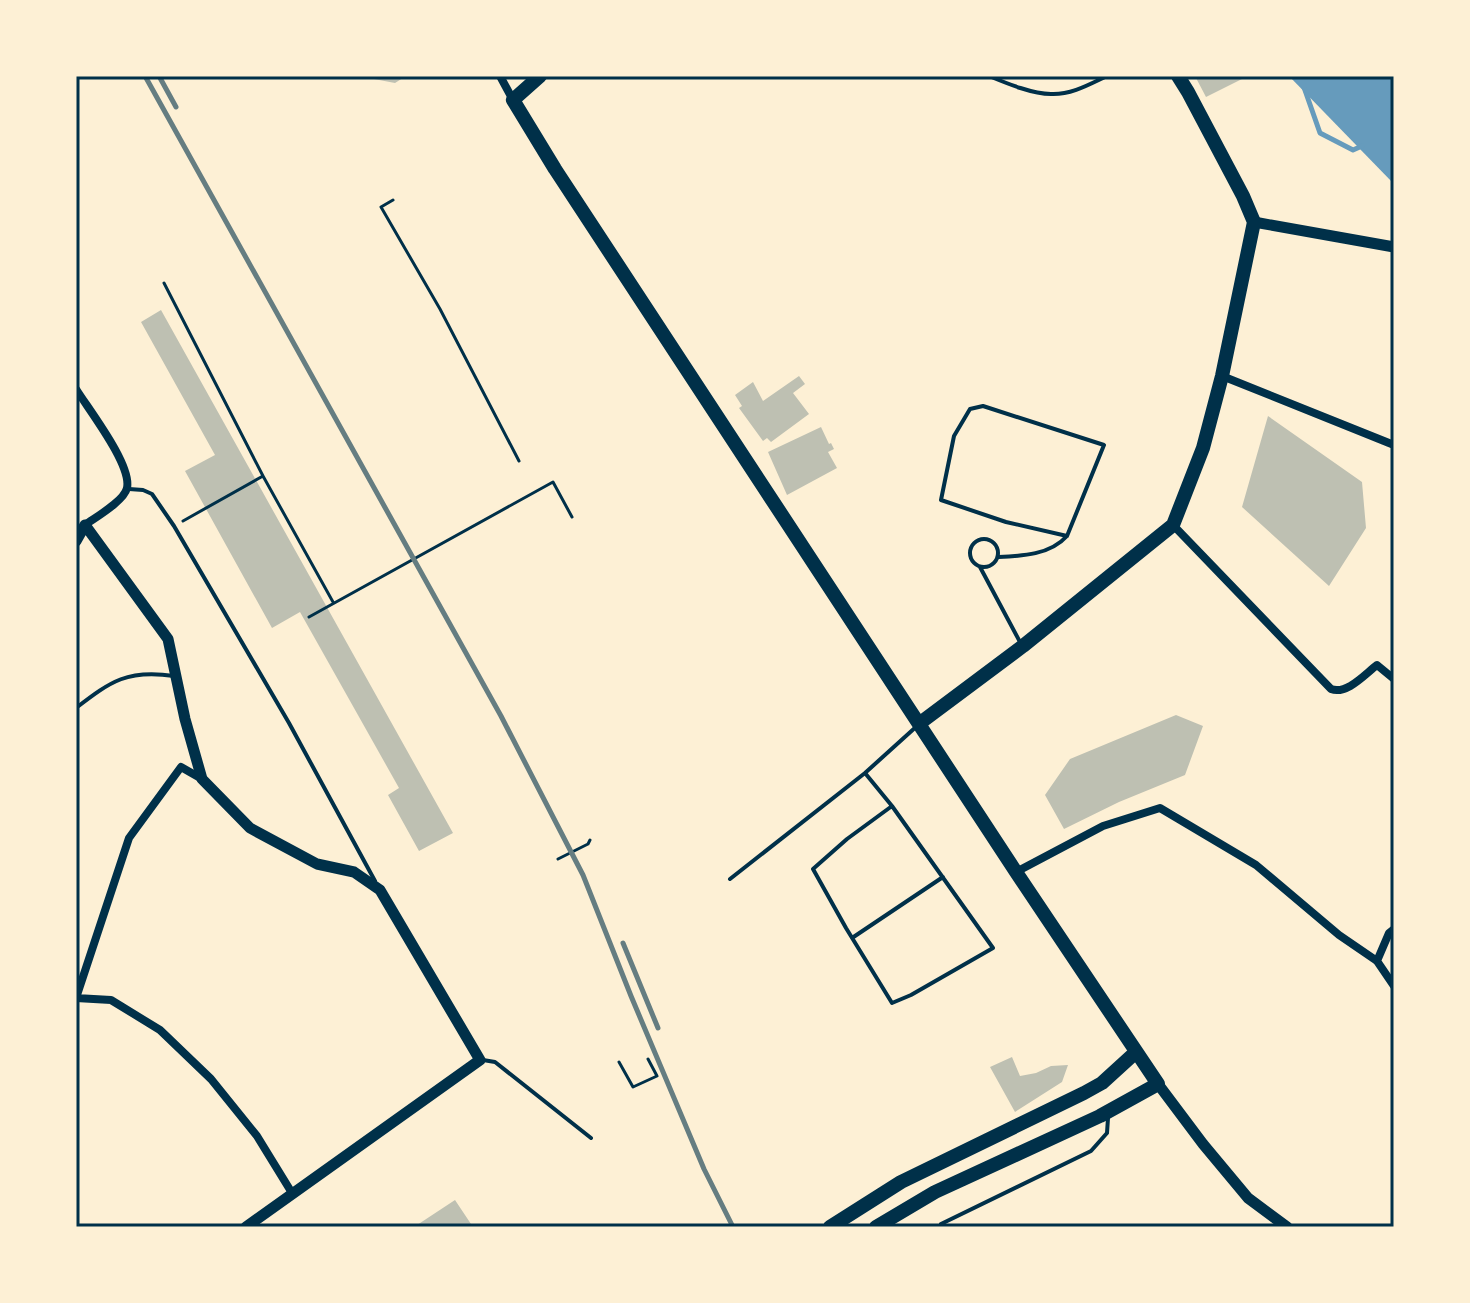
<svg xmlns="http://www.w3.org/2000/svg" width="1470" height="1303" font-family="'Roboto Condensed',sans-serif">
	<style>
		.water { fill: #669bbc }
		.lines { fill: none; stroke-linecap: round; stroke-linejoin: round }
		.stream { stroke: #669bbc; stroke-width: 5 }
		.building { fill: #bec0b2 }
		.path { stroke: #003049; stroke-width: 3 }
		.service { stroke: #003049; stroke-width: 4 }
		.minor { stroke: #003049; stroke-width: 8 }
		.tertiary { stroke: #003049; stroke-width: 11 }
		.primary { stroke: #003049; stroke-width: 14 }
		.rail { stroke: #657d81; stroke-width: 5 }
		.neatline { fill: none; stroke: #003049; stroke-width: 3 }
	</style>
	<rect width="100%" height="100%" fill="#fdf0d5"/>
	<!-- water -->
	<path class="water" d="M1289 76H1394V183H1393Z"/>
	<g class="lines">
		<!-- stream -->
		<path class="stream" d="M1300 76 1320 133 1353 150 1362 146"/>
	</g>
	<!-- building -->
	<path class="building" d="M372 76H406L395 83 374 79Z
		M1195 76H1248L1206 97Z
		M161 310 453 833 419 851 388 795 399 788 300 612 272 628 185 471 215 455 141 322Z
		M799 376 805 384 793 393 809 414 771 442 767 438 763 441 739 408 742 406 735 395 753 382 763 401Z
		M1268 416 1362 482 1366 528 1329 586 1242 507Z
		M821 427 829 444 831 443 834 449 828 452 837 468 787 495 768 452Z
		M1176 715 1203 726 1185 775 1119 802 1064 829 1045 795 1070 759Z
		M1012 1057 1020 1076 1036 1073 1051 1066 1068 1065 1062 1082 1015 1112 990 1067Z
		M455 1200 473 1227H414Z"/>
	<g class="lines">
		<!-- path -->
		<path class="path" d="M393 200 381 207 440 309 519 461
			M164 283 263 476 183 521
			M263 476 333 602
			M309 617 553 482 572 517
			M558 859 588 844 590 840
			M619 1062 633 1087 657 1076 648 1059"/>
		<!-- service -->
		<path class="service" d="M989 76C1006 83 1032 94 1051 94 1071 95 1090 84 1107 76
			M129 489 143 490 152 494 174 526 289 723 375 881
			M970 553a14 14 0 1 1 28 0a14 14 0 1 1-28 0Z
			M998 557C1022 556 1050 555 1067 536L1104 445 983 406 970 409 954 436 941 500 1006 522 1067 536
			M980 567 1021 644
			M76 708C111 681 128 669 174 676
			M865 773 892 806 993 948 911 995 892 1003 846 928 813 869 847 839 892 806
			M730 879 865 773 917 726
			M852 938 943 877
			M483 1060 495 1062 591 1138
			M943 1227 941 1224 1091 1151 1107 1133 1108 1118"/>
		<!-- minor -->
		<path class="minor" d="M500 76 513 100
			M1222 376 1394 445
			M76 389C89 410 132 465 127 488 124 501 96 517 85 525
			M1173 525 1331 689C1347 695 1365 674 1377 665L1394 679
			M1016 872 1103 826 1160 808 1256 865 1339 935 1377 961 1394 986
			M1377 961 1389 933 1394 929
			M76 998 111 1000 160 1030 211 1079 257 1136 292 1193
			M76 998 129 838 181 767 202 779"/>
		<!-- tertiary -->
		<path class="tertiary" d="M1254 222 1394 247
			M85 525 168 639 185 719 202 779 250 828 317 864 354 872 380 890 480 1060 246 1227
			M76 541 85 525
			M1158 1084 1203 1144 1248 1198 1287 1227"/>
		<!-- primary -->
		<path class="primary" d="M540 76 513 100 555 169 1016 872 1158 1084 1100 1116 935 1192 876 1227
			M920 723 1023 646 1173 525 1203 448 1222 376 1254 222 1243 196 1188 92 1178 76
			M830 1227 901 1182 1084 1093 1102 1083 1136 1052"/>
		<!-- rail -->
		<path class="rail" d="M145 76 501 716 583 875 631 996 704 1169 733 1227
			M159 76 176 107
			M623 943 658 1028"/>
	</g>
	<!-- border -->
	<rect width="1470" height="1303" fill="none" stroke="#fdf0d5" stroke-width="156"/>
	<rect x="78" y="78" width="1314" height="1147" class="neatline"/>
</svg>
